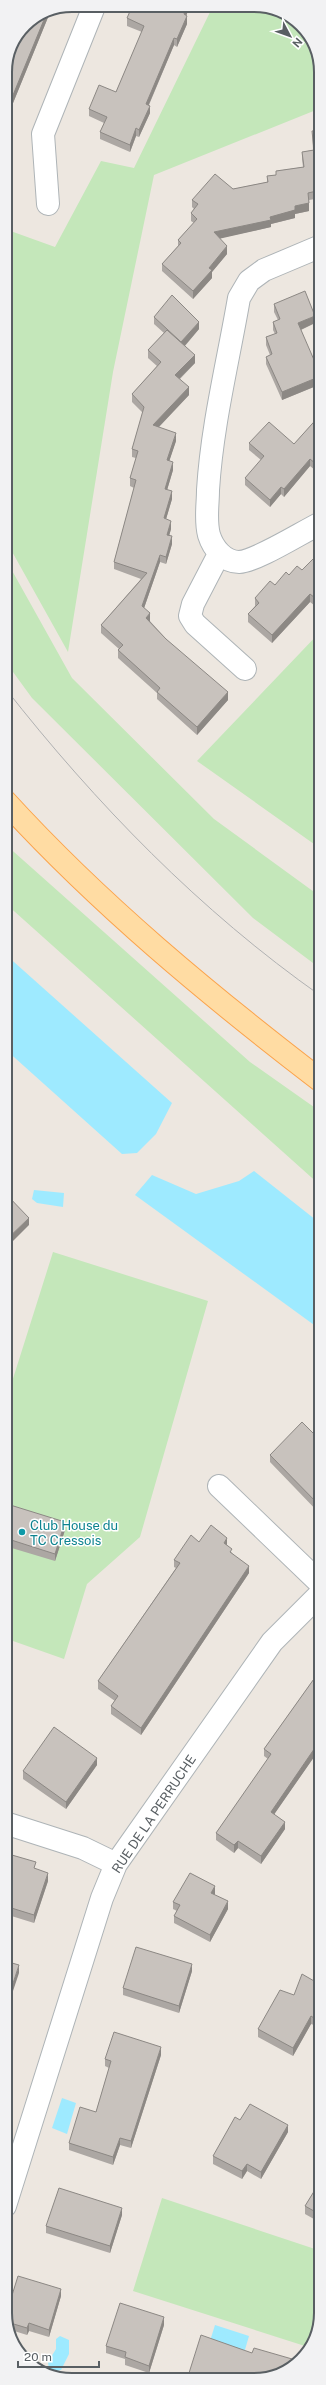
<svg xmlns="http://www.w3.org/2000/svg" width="326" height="2385" font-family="'Public Sans',sans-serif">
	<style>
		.green { fill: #c4e7ba }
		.water { fill: #9eeaff }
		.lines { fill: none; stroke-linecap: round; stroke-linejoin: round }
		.minor-casing { stroke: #aeb4b7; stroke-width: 24 }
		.major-casing { stroke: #fba34b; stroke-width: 24 }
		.minor { stroke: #fff; stroke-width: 22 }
		.major { stroke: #ffdca3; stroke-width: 22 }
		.tram { stroke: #b0b1b2; stroke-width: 1 }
		.wall { fill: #aca7a3 }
		.shaded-wall { fill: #8c8884 }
		.building { fill: #c8c2bd; stroke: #8c8884 }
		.culture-dot { fill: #0f9aa8; stroke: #fff; stroke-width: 1.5 }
		.labels { text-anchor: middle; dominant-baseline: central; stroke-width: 3; stroke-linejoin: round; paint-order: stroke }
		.culture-label { font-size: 13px; fill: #0d838f; stroke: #fff; text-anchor: start }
		.street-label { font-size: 13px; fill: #595f63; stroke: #fff }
		.rim { fill: none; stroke: #595f63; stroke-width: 2 }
	</style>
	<rect width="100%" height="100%" fill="#ede7e0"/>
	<!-- green -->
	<path class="green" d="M271 7 304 28 321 68V108L154 175 113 372 68 652 5 539V229L55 247 101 161 134 168 212 8Z
		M5 558 72 678 214 819 321 897V969L253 918 32 698 5 661Z
		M321 631V849L197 761Z
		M5 844 250 1062 321 1112V1186L5 903Z
		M53 1252 208 1301 140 1537 87 1584 64 1659 13 1641 5 1664V1404Z
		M162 2198 321 2251V2313L308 2347 133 2291Z"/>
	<!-- water -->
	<path class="water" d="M5 954 172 1103 156 1134 137 1153 122 1154 5 1049Z
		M254 1171 321 1224V1330L135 1195 152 1175 196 1194 239 1181Z
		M34 1190 64 1193 63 1207 37 1203 32 1199Z
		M62 2098 76 2103 67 2134 52 2128Z
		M215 2325 249 2336 244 2353 210 2341Z
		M60 2336 69 2340V2354L61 2370 53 2372 49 2369 48 2362 56 2349V2339Z"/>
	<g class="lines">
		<!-- minor casing -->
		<g class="minor-casing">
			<path id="minor" d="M48 204 43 134 93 9
				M321 246 264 270 249 281 239 298C228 362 212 425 208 490 208 505 205 520 209 535 213 548 224 562 239 562 257 561 302 532 321 523
				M219 554 193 604 190 616 195 624 245 669
				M219 1486 321 1584
				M5 1823 83 1848 116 1864
				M5 2206 102 1898 116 1864 272 1642 321 1593"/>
		</g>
		<!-- major casing -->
		<g class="major-casing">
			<path id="major" d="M5 801C100 905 209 995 321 1081"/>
		</g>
		<!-- minor -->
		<use href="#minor" class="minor"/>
		<!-- major -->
		<use href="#major" class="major"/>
		<!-- tram -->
		<path class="tram" d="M5 688C96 804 200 911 321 996"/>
	</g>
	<!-- wall -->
	<path class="wall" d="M189 8 186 16 187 24 177 47 174 45 149 105 150 113 139 137 136 136 130 152 100 139V132L104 123 89 116V109L116 92 142 32 127 26V18Z
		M47 10H51L11 108 5 105V72Z
		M321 130V198L309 200V211L295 214V218L271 224V227L220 238 227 254 212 272V278L193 299 162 271V264L178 246V240L194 223 191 221V213L194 209 192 207V200L233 189 267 182V176L276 175V171L303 167 302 159V152L313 150 312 131Z
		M274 304 315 323 301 330 321 384 282 400 266 364V357L270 355 266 345V337L275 334 273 330V322L278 320 274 312Z
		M154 317 199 329 185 346 195 363 180 379 189 395 159 427 176 441 169 461 173 470 167 490 172 499 166 519 171 529 169 536 172 544 166 564 160 562 144 608 150 621 166 639 228 700 197 735 157 699V693L118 658V650L119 649 101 633V625L141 579 114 569V562L134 488 130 486V478L136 458 132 457V449L143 413 132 402V394L157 366 148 358V350L164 333 154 324Z
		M321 414V475L310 466 284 497 281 494 270 507 245 485V478L261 460 249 450V443L294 444Z
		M321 565V606L319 609 310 602 272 643 248 622V614L255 606V598L289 575Z
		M321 1441V1515L270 1462V1455Z
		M5 1512 65 1530 55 1561 5 1546Z
		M199 1542 227 1545V1546L232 1553 249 1573 141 1735 111 1714V1706L115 1701 98 1689V1681L176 1568 174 1567V1560Z
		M321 1669V1747L274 1814 285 1829 261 1864 238 1848 234 1853 216 1840V1833L268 1759 264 1756V1749Z
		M97 1765 66 1809 23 1779V1771Z
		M5 1853 36 1869 48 1881 34 1923 5 1914Z
		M214 1894 228 1909 210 1942 174 1923V1916L177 1911 173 1909V1902L215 1894Z
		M192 1971 179 2013 123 1995V1988Z
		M321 1985V2014L314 2025 311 2024 293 2056 258 2037V2029Z
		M161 2055 131 2148 120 2145 113 2165 69 2150V2143L96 2112 109 2068 105 2066V2059Z
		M240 2120 288 2132 261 2179 247 2171 242 2179 213 2164V2156Z
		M321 2180V2223L305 2214V2206Z
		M122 2215 110 2253 46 2233V2226Z
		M61 2296 49 2337 29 2331 27 2335 11 2330 5 2318Z
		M164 2325 149 2373 125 2365V2359L106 2353V2346Z
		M252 2353 258 2380 189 2379V2373Z"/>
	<!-- shaded-wall -->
	<path class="shaded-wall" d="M186 8H189L184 22V14Z
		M48 10H51L11 108V100Z
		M187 16V24L177 47V39Z
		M174 38V45L146 111V104Z
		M150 106V113L139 137V130Z
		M136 128V136L130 152V145Z
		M309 203V211L295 214V218L271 224V227L214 240V232L270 217 295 206Z
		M227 246V254L212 272V278L193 299V291L209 268Z
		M315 316V323L298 331V323Z
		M199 322V329L181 350V342Z
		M195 355V363L175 383V375Z
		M321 376V384L282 400V392Z
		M189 387V395L153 433V425Z
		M176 433V441L167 468V460Z
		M310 459V466L284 497V489Z
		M173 462V470L165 497V489Z
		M281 487V494L270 507V500Z
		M172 491V499L164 526V518Z
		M171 521V529L167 543V535Z
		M172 536V544L166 564V557Z
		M160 555V562L142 614V606Z
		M310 594V602L272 643V635Z
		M321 599V606L319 609V601Z
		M150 613V621L146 625V618Z
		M228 692V700L197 735V727Z
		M29 1218V1225L5 1249V1241Z
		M65 1522V1530L55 1561V1554Z
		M227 1538V1545L224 1551V1543Z
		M249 1566V1573L141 1735V1728Z
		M321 1739V1747L271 1819V1812Z
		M97 1758V1765L66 1809V1802Z
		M285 1822V1829L261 1864V1856Z
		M238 1841V1848L234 1853V1845Z
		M48 1873V1881L34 1923V1915Z
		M215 1886V1894L211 1900V1893Z
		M228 1901V1909L210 1942V1935Z
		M192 1964V1971L179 2013V2006Z
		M19 1965V1973L5 2015V2008Z
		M321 2006V2014L314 2025V2018Z
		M311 2016V2024L293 2056V2048Z
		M161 2047V2055L131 2148V2141Z
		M288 2125V2132L261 2179V2172Z
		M120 2138V2145L113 2165V2157Z
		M247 2164V2171L242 2179V2171Z
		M122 2208V2215L110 2253V2246Z
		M61 2289V2296L49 2337V2330Z
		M164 2317V2325L149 2373V2366Z
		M29 2323V2331L27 2335V2328Z"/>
	<!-- building -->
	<path class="building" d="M186 8 184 14 187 16 177 39 174 38 146 104 150 106 139 130 136 128 130 145 100 132 107 117 89 109 99 85 116 92 144 26 127 18 131 9Z
		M47 10H48L11 100 5 98V72L10 46 25 25Z
		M321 130V190L308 193 309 203 295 206V210L270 217 271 220 214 232 227 246 209 268 212 270 193 291 162 264 181 243 178 240 197 219 191 213 198 204 192 200 215 174 233 189 268 182 267 176 276 175V171L304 167 302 152 314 150 312 131Z
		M305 291 315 316 298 323 321 376 282 392 266 357 272 354 266 337 277 333 273 322 280 319 274 304Z
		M172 295 199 322 181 342 154 317Z
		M167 330 195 355 175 375 189 387 153 425 176 433 167 460 173 462 165 489 172 491 164 518 171 521 167 535 172 536 166 557 160 555 142 606 150 613 146 618 166 639 228 692 197 727 157 692 160 688 118 650 123 645 101 625 147 573 114 562 136 480 130 478 138 451 132 449 144 407 132 394 161 362 148 350Z
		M321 414V468L310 459 284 489 281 487 270 500 245 478 264 456 249 443 269 422 294 444Z
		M314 558 321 565V599L319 601 310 594 272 635 248 614 259 603 255 598 270 581 275 585 286 572 289 575 297 566 302 570Z
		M5 1193 29 1218 5 1241Z
		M302 1422 321 1441V1507L270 1455Z
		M7 1504 65 1522 55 1554 5 1538V1512Z
		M211 1525 227 1538 224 1543 232 1549 230 1552 249 1566 141 1728 111 1706 118 1696 98 1681 180 1563 174 1560 191 1535 199 1542Z
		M321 1669V1739L271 1812 285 1822 261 1856 238 1841 234 1845 216 1833 271 1754 264 1749Z
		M54 1727 97 1758 66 1802 23 1771Z
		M5 1853 36 1862 34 1868 48 1873 34 1915 5 1906Z
		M190 1873 215 1886 211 1893 228 1901 210 1935 174 1916 180 1905 173 1902Z
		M136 1947 192 1964 179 2006 123 1988Z
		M5 1961 19 1965 5 2008Z
		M302 1974 321 1985V2006L314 2018 311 2016 293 2048 258 2029 280 1990 294 1995Z
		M114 2032 161 2047 131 2141 120 2138 113 2157 69 2143 80 2107 96 2112 111 2061 105 2059Z
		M250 2104 288 2125 261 2172 247 2164 242 2171 213 2156 235 2117 240 2120Z
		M321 2180V2215L305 2206Z
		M59 2188 122 2208 110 2246 46 2226Z
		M18 2276 61 2289 49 2330 29 2323 27 2328 7 2322 5 2318Z
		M120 2303 164 2317 149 2366 125 2357 126 2352 106 2346Z
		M201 2335 252 2353 254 2348 299 2361 283 2373 258 2380 204 2379H205L189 2373Z"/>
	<!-- markers -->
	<circle class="culture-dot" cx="22" cy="1532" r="4"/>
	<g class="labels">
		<!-- culture labels -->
		<g class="culture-label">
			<text x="30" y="1525">Club House du<tspan x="30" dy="15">TC Cressois</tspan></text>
		</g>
		<!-- street labels -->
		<g class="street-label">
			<text transform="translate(154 1814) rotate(-56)">RUE DE LA PERRUCHE</text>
		</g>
	</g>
	<!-- crop -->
	<path d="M0 0H326V2385H0ZM72 12H254A60 60 0 0 1 314 72V2313A60 60 0 0 1 254 2373H72A60 60 0 0 1 12 2313V72A60 60 0 0 1 72 12Z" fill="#f2f2f3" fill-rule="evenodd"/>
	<path class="rim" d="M72 12H254A60 60 0 0 1 314 72V2313A60 60 0 0 1 254 2373H72A60 60 0 0 1 12 2313V72A60 60 0 0 1 72 12Z"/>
	<!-- north arrow -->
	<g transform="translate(290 36) rotate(131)" stroke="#ffffff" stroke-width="3" paint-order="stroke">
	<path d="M0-3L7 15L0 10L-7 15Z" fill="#595f63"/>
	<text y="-6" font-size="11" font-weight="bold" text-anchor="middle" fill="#595f63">N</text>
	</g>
	<!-- scale -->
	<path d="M18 2361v6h81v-6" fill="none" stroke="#595f63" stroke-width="2"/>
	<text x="24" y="2361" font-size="12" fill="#595f63" stroke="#ffffff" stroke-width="3" paint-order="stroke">20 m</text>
</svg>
